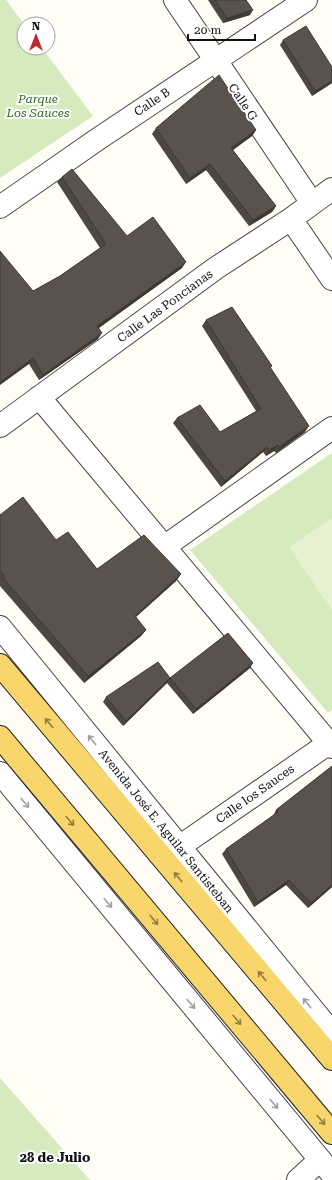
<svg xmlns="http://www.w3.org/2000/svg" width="332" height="1180" font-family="'Roboto Serif',serif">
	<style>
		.green { fill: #d5ebbd }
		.pitch { fill: #e6f2cf }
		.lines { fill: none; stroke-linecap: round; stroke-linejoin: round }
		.minor-casing { stroke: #444; stroke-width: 24 }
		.major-casing { stroke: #222; stroke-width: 24 }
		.minor { stroke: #fff; stroke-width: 22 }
		.major { stroke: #f9d66b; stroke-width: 22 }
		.wall { fill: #4d4742 }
		.shaded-wall { fill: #3f3936 }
		.building { fill: #5a524d; stroke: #3f3936 }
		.oneway { stroke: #917d42 }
		.oneway2 { stroke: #a0a0a0 }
		.labels { text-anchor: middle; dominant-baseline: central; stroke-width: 4; stroke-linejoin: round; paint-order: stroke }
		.park-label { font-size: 12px; font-style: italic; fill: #2f6b1f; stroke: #fff }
		.street-label { font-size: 12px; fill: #111; stroke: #fff }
		.neighbourhood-label { font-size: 13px; font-weight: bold; fill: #111; stroke: #fff }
	</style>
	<rect width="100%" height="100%" fill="#fffdf5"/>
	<!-- green -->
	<path class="green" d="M0 0H6L24 24V48H42L93 116 0 178Z
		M332 453V710L328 713 190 550Z
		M0 1078 90 1180H0Z"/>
	<!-- pitch -->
	<path class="pitch" d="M332 518V610L289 547Z"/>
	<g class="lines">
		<!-- minor casing -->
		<g class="minor-casing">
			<path id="minor" d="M175 0 312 203
				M0 207 98 139 306 0
				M291 219 332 279
				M39 397 332 747
				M0 426 216 268 291 219 332 189
				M164 547 332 428
				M0 627 332 1033
				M0 773 332 1174
				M179 847 332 741
				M298 1180 320 1160"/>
		</g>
		<!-- major casing -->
		<g class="major-casing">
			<path id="major" d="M0 665 332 1059
				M0 737 332 1133"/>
		</g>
		<!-- minor -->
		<use href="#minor" class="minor"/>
		<!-- major -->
		<use href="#major" class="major"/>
	</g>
	<!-- wall -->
	<path class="wall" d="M208 0H246L250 15 223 23Z
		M283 40 332 83 312 96 280 45Z
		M156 128 256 130 252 136 233 150 276 206 272 212 249 226 206 170 186 184 152 134Z
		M62 177 127 236 182 268 99 328 98 339 39 380 29 364 33 291 60 276 100 248 57 182Z
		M206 320 270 367 305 432 276 453 274 451 266 456 263 452 221 487 173 423 177 418 220 432 256 411 202 326Z
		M0 515 56 540 97 569 181 574 176 581 136 617 146 630 141 636 84 683 0 586Z
		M250 668 193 714 167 683 123 726 103 702 106 697 170 678Z
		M332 767V887L308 908 286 885 254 907 222 854 226 849 273 816 276 810Z"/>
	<!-- shaded-wall -->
	<path class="shaded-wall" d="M253 10 250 15 223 23 227 18Z
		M332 81V83L312 96 315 91Z
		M256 130 252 136 227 154 231 148Z
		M210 164 206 170 186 184 190 178Z
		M276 206 272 212 249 226 253 220Z
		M186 262 182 268 93 332 97 326Z
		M102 333 98 339 39 380 43 375Z
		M33 358 29 364 0 385V382Z
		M309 426 305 432 276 453 279 447Z
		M278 445 274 451 266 456 269 450Z
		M267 447 263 452 221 487 225 481Z
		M181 574 176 581 130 622 135 616Z
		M146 630 141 636 84 683 88 676Z
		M253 663 250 668 193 714 196 709Z
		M170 678 167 683 123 726 126 721Z
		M289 880 286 885 254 907 258 902Z
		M332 885V887L308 908 311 903Z"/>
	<!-- building -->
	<path class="building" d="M215 0H246L253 10 227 18Z
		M306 26 332 67V81L315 91 283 40Z
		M219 75 256 130 231 148 276 206 253 220 210 164 190 178 156 128Z
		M72 169 127 236 153 217 186 262 97 326 102 333 43 375 33 358 0 382V251L33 291 60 276 106 244 62 177Z
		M232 307 272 366 270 367 309 426 279 447 278 445 269 450 267 447 225 481 177 418 200 405 220 432 261 409 206 320Z
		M23 497 56 540 68 532 97 569 144 535 181 574 135 616 146 630 88 676 3 578 5 576 0 571V515Z
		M228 633 253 663 196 709 170 678Z
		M158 662 170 678 126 721 106 697Z
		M332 766V885L311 903 289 880 258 902 226 849 278 812 276 810Z"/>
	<!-- one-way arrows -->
	<defs><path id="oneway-shaft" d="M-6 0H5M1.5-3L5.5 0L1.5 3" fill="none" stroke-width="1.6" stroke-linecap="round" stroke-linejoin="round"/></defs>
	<g class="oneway">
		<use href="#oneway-shaft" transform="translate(49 723) rotate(-130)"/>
		<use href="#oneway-shaft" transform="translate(70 821) rotate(50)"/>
		<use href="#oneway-shaft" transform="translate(178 877) rotate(-130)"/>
		<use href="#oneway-shaft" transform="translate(154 920) rotate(50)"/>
		<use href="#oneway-shaft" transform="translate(262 976) rotate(-130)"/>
		<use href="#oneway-shaft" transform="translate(237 1020) rotate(50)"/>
		<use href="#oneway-shaft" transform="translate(321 1120) rotate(50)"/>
	</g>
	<g class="oneway2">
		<use href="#oneway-shaft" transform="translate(92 740) rotate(-129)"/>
		<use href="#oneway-shaft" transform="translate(25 803) rotate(50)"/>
		<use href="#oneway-shaft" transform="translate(108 903) rotate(50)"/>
		<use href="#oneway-shaft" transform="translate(307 1003) rotate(-129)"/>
		<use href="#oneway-shaft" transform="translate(191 1004) rotate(50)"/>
		<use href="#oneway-shaft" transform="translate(274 1104) rotate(50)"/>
	</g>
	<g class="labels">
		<!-- park labels -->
		<g class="park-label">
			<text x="38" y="99">Parque<tspan x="38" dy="14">Los Sauces</tspan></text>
		</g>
		<!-- street labels -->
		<g class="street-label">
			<text transform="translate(152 102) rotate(-34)">Calle B</text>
			<text transform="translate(243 102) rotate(56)">Calle G</text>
			<text transform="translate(165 306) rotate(-36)">Calle Las Poncianas</text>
			<text transform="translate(255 794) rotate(-35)">Calle los Sauces</text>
			<text transform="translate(166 831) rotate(51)">Avenida José E. Aguilar Santisteban</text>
		</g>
		<!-- neighbourhood labels -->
		<g class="neighbourhood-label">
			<text x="55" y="1157">28 de Julio</text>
		</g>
	</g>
	<!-- north arrow -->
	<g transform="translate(36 36)"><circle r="19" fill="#ffffff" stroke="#a0a0a0"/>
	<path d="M0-3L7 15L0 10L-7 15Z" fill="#c4262e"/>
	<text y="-6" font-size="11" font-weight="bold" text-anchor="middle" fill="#111111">N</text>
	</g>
	<!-- scale -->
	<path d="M188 34v6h67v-6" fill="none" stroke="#111111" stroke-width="2"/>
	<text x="194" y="34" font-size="12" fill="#111111" stroke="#ffffff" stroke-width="3" paint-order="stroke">20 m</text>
</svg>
